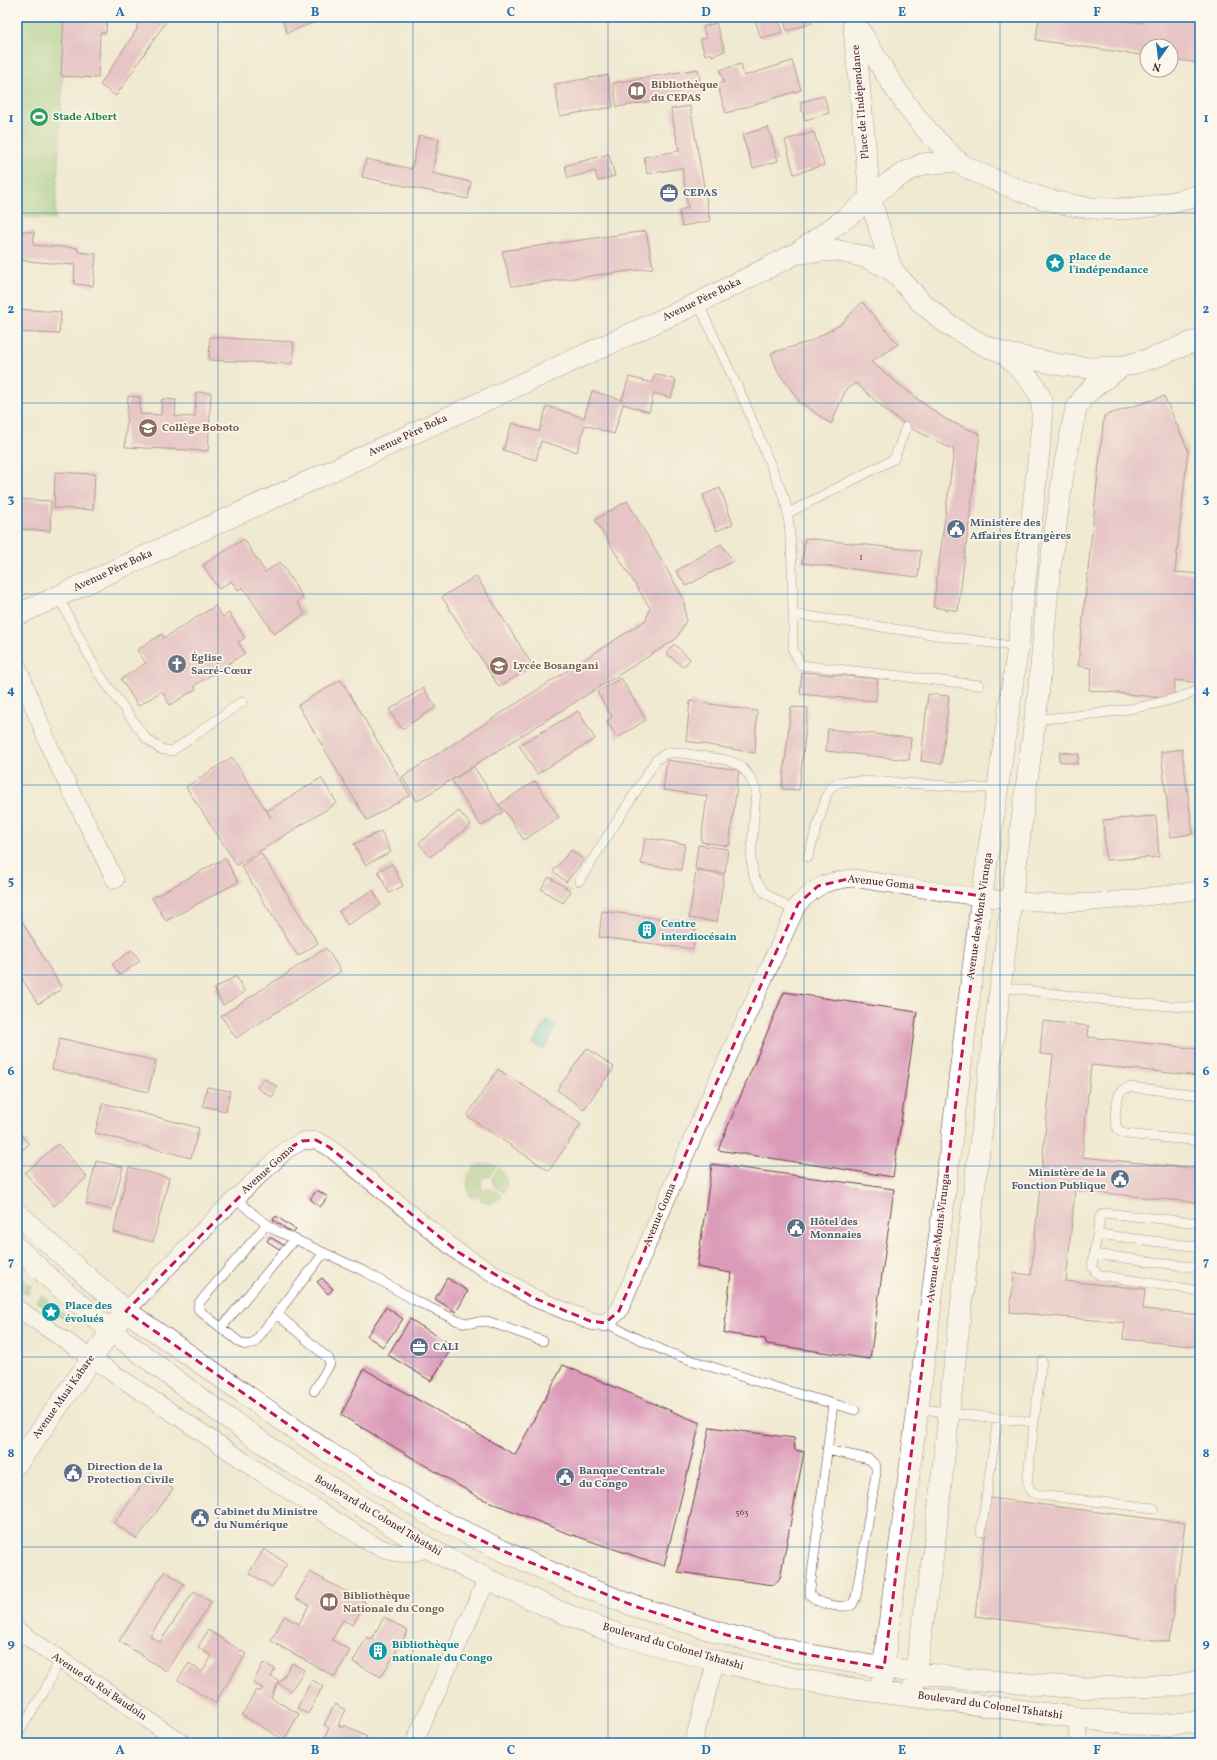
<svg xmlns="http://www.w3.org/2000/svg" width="1217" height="1760" font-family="Vollkorn,serif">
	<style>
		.green { fill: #94c778; stroke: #6f7352 }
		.water { fill: #5bc4d8; stroke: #527282 }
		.building { fill: #db9ab8 }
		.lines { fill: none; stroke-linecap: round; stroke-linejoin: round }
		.service-casing { stroke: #633d44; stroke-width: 10 }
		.minor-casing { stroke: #633d44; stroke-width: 18 }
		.tertiary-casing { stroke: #633d44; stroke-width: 22 }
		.service { stroke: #fff; stroke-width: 9 }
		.minor { stroke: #fff; stroke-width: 17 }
		.tertiary { stroke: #fff; stroke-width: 21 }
		.marked { fill: none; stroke: #c2185b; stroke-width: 3; stroke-dasharray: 8 5; stroke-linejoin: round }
		.grid { fill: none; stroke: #1f6fb2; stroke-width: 1; stroke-opacity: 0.55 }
		.labels { text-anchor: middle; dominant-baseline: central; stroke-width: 3.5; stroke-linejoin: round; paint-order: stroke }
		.number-label { font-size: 9px; fill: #6e3e4e }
		.education-label { font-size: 11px; font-weight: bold; fill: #785e54; stroke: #fbf7ec; text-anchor: start }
		.street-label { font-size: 11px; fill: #4a1f2b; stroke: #fbf7ec }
		.leisure-label { font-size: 11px; font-weight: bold; fill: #27864d; stroke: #fbf7ec; text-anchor: start }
		.service-label { font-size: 11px; font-weight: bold; fill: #4e5e75; stroke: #fbf7ec; text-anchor: start }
		.culture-label { font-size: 11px; font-weight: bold; fill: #0d838f; stroke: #fbf7ec; text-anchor: start }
		.worship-label { font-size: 11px; font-weight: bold; fill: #5b616d; stroke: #fbf7ec; text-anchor: start }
		.neatline { fill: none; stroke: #1f6fb2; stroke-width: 1.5 }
		.grid-label { font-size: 13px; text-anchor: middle; font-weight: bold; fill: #1f6fb2 }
	</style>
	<rect width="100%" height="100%" fill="#fbf7ec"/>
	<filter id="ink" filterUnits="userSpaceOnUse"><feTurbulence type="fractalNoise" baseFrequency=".025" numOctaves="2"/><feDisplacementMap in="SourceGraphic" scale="8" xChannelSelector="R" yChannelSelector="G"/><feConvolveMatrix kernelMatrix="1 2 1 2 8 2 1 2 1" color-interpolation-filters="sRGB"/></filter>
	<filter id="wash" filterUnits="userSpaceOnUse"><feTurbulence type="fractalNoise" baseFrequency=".012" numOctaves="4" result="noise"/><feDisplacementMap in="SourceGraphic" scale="16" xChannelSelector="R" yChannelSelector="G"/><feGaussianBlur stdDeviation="0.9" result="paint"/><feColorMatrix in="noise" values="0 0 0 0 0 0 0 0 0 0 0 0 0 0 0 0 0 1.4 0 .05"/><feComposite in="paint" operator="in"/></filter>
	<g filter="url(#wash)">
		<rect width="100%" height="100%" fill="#f1ead2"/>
		<!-- green -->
		<path class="green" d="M17 17H66L55 219 17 217Z
			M482 1164H489L496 1166 490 1176 481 1179 470 1171 475 1166Z
			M499 1168C506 1176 509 1184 504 1193L494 1186 492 1178Z
			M469 1173 481 1181V1187L483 1189 476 1198 470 1196C467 1188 466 1182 469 1173Z
			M492 1189 503 1196C496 1202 488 1204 479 1199L484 1190Z
			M17 1275 31 1286 27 1295 17 1287Z
			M42 1295 72 1321H69L36 1301Z"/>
		<!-- water -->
		<path class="water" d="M547 1020 557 1025 544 1050 533 1044Z"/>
		<g id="blocks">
			<!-- building -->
			<path class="building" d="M64 17H107L106 33H100L98 78 61 76Z
				M143 17H169L116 96 100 85 138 28 136 27Z
				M281 17H314L315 22 287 33Z
				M754 17H778L783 32 761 38Z
				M783 17H810L812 23 787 31Z
				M1039 17H1098L1142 23 1143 17H1200V63L1171 59V46H1147V56L1036 40Z
				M716 23 725 51 712 56 711 53 705 55 700 39 706 38 703 27Z
				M792 61 801 90 726 113 717 84 724 82 720 70 741 64 744 76Z
				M698 69 702 93 617 107 613 83Z
				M608 75 613 107 560 116 555 84Z
				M824 96 829 113 805 120 800 102Z
				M690 106 710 221 682 226 679 210 688 208 682 168 647 174 644 157 679 151 671 109Z
				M768 127 778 161 753 168 742 135Z
				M814 132 824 165 794 174 785 140Z
				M419 135 439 139 432 173 471 182 468 199 362 177 366 159 412 169Z
				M609 154 615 176 598 181 595 171 568 178 565 166Z
				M17 231 34 232 33 245 78 248V252L96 254 93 286 74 284 75 265 17 260Z
				M646 231 653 268 512 286 502 251Z
				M862 302 898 344 871 362 920 401 947 420 980 434 958 611 933 607 954 450 909 427 889 413 856 383 846 389 831 424 800 402 778 372 771 353 809 342 840 325Z
				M17 309 61 312 59 334 17 332Z
				M210 337 294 342 292 364 209 360Z
				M655 374 676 380 671 398 654 393 649 412 623 404 614 434 585 425 577 452 541 441 536 460 503 450 512 423 539 432 547 406 584 418 592 391 622 400 629 377 652 383Z
				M1200 383V408H1199L1196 384Z
				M196 392 211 393 208 451 125 447 128 396 140 397V414L161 415 162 399 176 400 175 416 195 417Z
				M1164 396 1188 450 1175 572 1200 574V683L1175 680 1173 699 1089 690 1092 668 1078 666 1104 416Z
				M55 472 95 474 93 510 54 508Z
				M720 488 733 524 716 531 703 495Z
				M17 499 51 501 50 531 17 529Z
				M627 501 684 599 686 621 676 639 417 801 402 777 646 620 650 608 595 520Z
				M805 538 921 551 918 577 802 563Z
				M244 539 265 572 280 562 303 598 297 602 305 614 274 634 243 587 238 590 231 581 219 589 203 565Z
				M721 544 733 561 686 586 676 571Z
				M476 576 533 666 499 687 442 597Z
				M215 606 223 617 229 613 245 638 238 642 245 653 194 686 196 689 170 705 162 691 138 706 121 679 146 663 137 650 162 634 164 638Z
				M674 644 690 659 683 667 666 653Z
				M802 672 878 679 876 701 800 694Z
				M621 678 646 720 617 738 607 721 612 717 597 692Z
				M341 680 410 795 367 820 298 705Z
				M423 688 436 707 402 729 389 710Z
				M928 694 949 696 942 764 921 761Z
				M690 701 757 711 755 753 686 741Z
				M791 707 808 708 799 790 782 789Z
				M578 711 595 739 537 774 519 745Z
				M828 729 911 738 909 760 826 751Z
				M1182 749 1193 834 1171 837 1161 752Z
				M1060 752 1079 754 1077 764 1059 761Z
				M232 757 271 818 267 811 321 778 337 803 237 865 186 787Z
				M667 760 739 770 729 846 701 842 707 796 663 790Z
				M474 767 503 812 481 826 452 781Z
				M535 781 559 817 524 840 500 804Z
				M459 811 471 825 430 857 419 843Z
				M1156 816 1159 857 1106 860 1103 820Z
				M381 831 391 852 365 865 354 844Z
				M645 838 685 844 681 870 641 864Z
				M698 845 728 849 725 873 695 869Z
				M571 850 584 860 566 882 553 871Z
				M261 853 318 943 298 956 241 866Z
				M225 858 238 882 166 921 152 898Z
				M392 864 403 886 389 893 378 871Z
				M696 871 724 875 717 922 689 918Z
				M549 877 571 891 563 903 541 889Z
				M373 890 381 905 347 925 339 911Z
				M602 911 696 923 693 949 599 937Z
				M17 913 62 989 38 1004 17 970Z
				M326 948 341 971 236 1038 221 1016Z
				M132 950 140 961 120 975 112 964Z
				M236 976 245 992 223 1005 214 989Z
				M784 992 917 1012 893 1177 718 1150Z
				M1043 1021 1089 1026 1088 1037 1200 1049V1076L1091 1065 1082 1157 1200 1169V1203L1075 1190 1066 1281 1145 1289 1143 1309 1200 1315V1347L1123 1339 1125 1323 1010 1312 1014 1273 1031 1275 1053 1055 1040 1054Z
				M60 1038 156 1061 148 1092 52 1069Z
				M587 1048 614 1067 584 1109 557 1090Z
				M498 1069 581 1124 549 1171 467 1116Z
				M263 1078 278 1087 272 1097 257 1088Z
				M207 1087 230 1091 226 1111 203 1106Z
				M103 1103 199 1128 191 1158 95 1133Z
				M17 1131 29 1144 17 1154Z
				M58 1144 87 1177 54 1206 25 1173Z
				M96 1161 123 1167 112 1210 86 1204Z
				M712 1164 894 1189 870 1359 767 1344 765 1339 724 1333 731 1273 697 1267Z
				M129 1167 169 1178 153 1242 113 1232Z
				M317 1190 328 1197 320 1207 310 1199Z
				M276 1216 296 1230 293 1233 273 1220Z
				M270 1237 285 1246 282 1251 267 1241Z
				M322 1278 333 1289 328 1294 317 1282Z
				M447 1278 468 1291 456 1312 435 1299Z
				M386 1307 403 1319 383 1347 367 1336Z
				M410 1319 453 1346 431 1381 388 1355Z
				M563 1365 700 1423 664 1566 564 1532 478 1497 341 1415 364 1369 515 1455Z
				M710 1427 794 1438 795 1450 804 1452 780 1578 774 1585 678 1572Z
				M150 1474 173 1489 137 1539 114 1523Z
				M990 1498 1185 1523 1169 1642 975 1616Z
				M264 1549 287 1564 272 1587 249 1573Z
				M165 1571 184 1584 150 1636 160 1642 194 1591 211 1602 166 1671 119 1641Z
				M310 1572 365 1602 353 1625 343 1620 332 1640 350 1650 335 1677 271 1641 284 1616 299 1624 309 1605 295 1598Z
				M384 1617 408 1631 381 1677 353 1662 367 1637 371 1640Z
				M208 1630 246 1654 215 1703 178 1680 189 1663 202 1672 212 1656 198 1647Z
				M263 1663 275 1669 271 1677 279 1681 271 1698 299 1714 284 1740 242 1715 256 1690 260 1692 263 1688 253 1683Z
				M292 1663 304 1670 291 1691 279 1684Z
				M312 1680 323 1686 308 1714 297 1708Z
				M335 1704 346 1710 338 1725 343 1727 344 1725 367 1737 364 1743H322L329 1728 324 1725Z"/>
		</g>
	</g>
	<g filter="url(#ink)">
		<use href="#blocks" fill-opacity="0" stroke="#633d44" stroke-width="1"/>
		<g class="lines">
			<!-- service casing -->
			<g class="service-casing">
				<path id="service" d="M698 303 745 403 785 500C793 537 792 576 793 614L1018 647
					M788 513 894 459 906 427
					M58 596 97 671 145 737 160 749 172 751 242 702
					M793 614V650L801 665 979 685
					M1035 720C1091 714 1147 711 1200 690
					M808 857 827 794 832 786 844 781 887 782 998 789
					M579 881 656 760 665 754 674 752 727 760 741 766 750 777 756 790 751 859 754 877 764 892 795 912
					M1001 987 1130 1003 1200 1008
					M1200 1095 1131 1087C1126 1088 1122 1089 1120 1093 1116 1101 1113 1121 1118 1129 1120 1132 1122 1133 1126 1134L1200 1141
					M236 1199 257 1217 277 1231 366 1272 414 1300 458 1321 468 1323 487 1321 543 1341
					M1200 1223 1104 1213 1100 1217 1092 1266 1094 1270 1099 1275 1200 1291
					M267 1224 199 1303 198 1308 201 1312 242 1344 248 1345 254 1343 324 1253
					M1097 1234 1200 1247
					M1094 1254 1200 1268
					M277 1314 329 1359 330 1364 314 1391
					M605 1323 669 1353 771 1386 855 1410
					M221 1328 294 1240
					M918 1408 950 1413 1034 1422 1027 1484 1032 1492 1039 1495 1154 1508
					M1034 1422 1042 1361
					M827 1450 869 1459 876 1466V1473L856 1597 852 1605C839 1608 820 1605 810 1595V1590L833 1404
					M981 1532 998 1418
					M17 1735 44 1692 59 1660"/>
			</g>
			<!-- minor casing -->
			<g class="minor-casing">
				<path id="minor" d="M17 665 53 755 115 880
					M17 1308 263 1474 372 1544C393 1553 405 1558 428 1548
					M126 1311 211 1222 286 1150 302 1141 316 1140 329 1147 458 1252 534 1298 590 1321 605 1323 619 1311 710 1097 798 904C820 884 823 882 852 878 921 888 991 902 1061 903 1108 903 1154 896 1200 890
					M17 1630 182 1743
					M1077 1718 1078 1743
					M414 1743 487 1579
					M693 1743 716 1661"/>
			</g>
			<!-- tertiary casing -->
			<g class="tertiary-casing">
				<path id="tertiary" d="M853 18 870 198 892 270 921 302 947 324 983 345 1004 353 1061 365 1090 368 1121 367 1153 358 1200 339
					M856 24C881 66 905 110 941 145 946 150 952 157 958 162 971 171 988 177 1002 183 1070 213 1129 217 1200 195
					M797 253 835 250 865 257 892 270
					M17 615 698 303 797 253 846 218 890 182 908 171 923 164 958 161
					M17 1213 53 1247 126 1311 326 1451 426 1513 501 1550 575 1583 634 1606 727 1635 805 1654 884 1668 966 1679 1082 1688 1174 1686 1200 1681
					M17 1248 53 1281 110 1330 201 1399 293 1464 428 1548 487 1579 558 1611 617 1634 716 1661 791 1678 855 1689 1128 1724 1163 1725 1200 1722
					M17 1464 120 1319
					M880 1692 918 1408 982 896 1018 647 1042 424C1042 418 1042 411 1042 405 1039 384 1018 368 1004 353
					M912 1696 934 1547 975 1182 1039 688 1049 576 1064 467 1076 409 1084 396 1095 386 1121 367"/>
			</g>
			<!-- service -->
			<use href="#service" class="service"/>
			<!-- minor -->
			<use href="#minor" class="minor"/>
			<!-- tertiary -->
			<use href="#tertiary" class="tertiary"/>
		</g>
	</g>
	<!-- marked area -->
	<path d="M0 0H1217V1760H0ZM852 878 982 896 884 1668 805 1654 727 1635 634 1606 501 1550 426 1513 326 1451 126 1311 286 1150 302 1141 316 1140 329 1147 458 1252 534 1298 590 1321 605 1323 619 1311 710 1097 798 904 818 886Z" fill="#f1ead2" fill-opacity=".55" fill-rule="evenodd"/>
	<path class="marked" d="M852 878 982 896 884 1668 805 1654 727 1635 634 1606 501 1550 426 1513 326 1451 126 1311 286 1150 302 1141 316 1140 329 1147 458 1252 534 1298 590 1321 605 1323 619 1311 710 1097 798 904 818 886Z"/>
	<!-- grid -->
	<path class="grid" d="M218 17V1743M413 17V1743M608 17V1743M804 17V1743M1000 17V1743M17 213H1200M17 403H1200M17 594H1200M17 785H1200M17 975H1200M17 1166H1200M17 1357H1200M17 1547H1200"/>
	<!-- icons -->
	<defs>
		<g id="library-disc" transform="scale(1)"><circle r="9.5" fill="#8d6e63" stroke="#fbf7ec"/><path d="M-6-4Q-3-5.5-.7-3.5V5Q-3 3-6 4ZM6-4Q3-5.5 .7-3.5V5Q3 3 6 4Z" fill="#fff"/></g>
		<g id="stadium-disc" transform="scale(1)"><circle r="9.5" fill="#2e9e5b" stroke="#fbf7ec"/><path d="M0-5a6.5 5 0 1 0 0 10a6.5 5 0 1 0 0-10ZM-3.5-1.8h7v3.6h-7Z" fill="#fff"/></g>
		<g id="office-disc" transform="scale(1)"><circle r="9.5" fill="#5c6f8a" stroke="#fbf7ec"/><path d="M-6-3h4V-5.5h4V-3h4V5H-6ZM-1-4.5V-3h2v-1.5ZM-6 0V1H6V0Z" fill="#fff"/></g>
		<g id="sight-disc" transform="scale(1)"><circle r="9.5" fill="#0f9aa8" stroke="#fbf7ec"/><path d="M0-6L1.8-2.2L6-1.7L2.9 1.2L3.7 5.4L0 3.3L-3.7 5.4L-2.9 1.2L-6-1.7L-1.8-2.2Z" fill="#fff"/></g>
		<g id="school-disc" transform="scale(1)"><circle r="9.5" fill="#8d6e63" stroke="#fbf7ec"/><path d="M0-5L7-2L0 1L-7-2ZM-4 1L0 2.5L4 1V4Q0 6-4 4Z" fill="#fff"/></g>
		<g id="civic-disc" transform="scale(1)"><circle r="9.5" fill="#5c6f8a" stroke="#fbf7ec"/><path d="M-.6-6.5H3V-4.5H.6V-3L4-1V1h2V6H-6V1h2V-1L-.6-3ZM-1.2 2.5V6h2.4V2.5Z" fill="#fff"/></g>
		<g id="church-disc" transform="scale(1)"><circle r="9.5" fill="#6b7280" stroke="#fbf7ec"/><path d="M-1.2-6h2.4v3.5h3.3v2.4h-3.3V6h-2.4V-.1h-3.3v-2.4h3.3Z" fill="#fff"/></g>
		<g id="building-disc" transform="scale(1)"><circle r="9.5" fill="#0f9aa8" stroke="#fbf7ec"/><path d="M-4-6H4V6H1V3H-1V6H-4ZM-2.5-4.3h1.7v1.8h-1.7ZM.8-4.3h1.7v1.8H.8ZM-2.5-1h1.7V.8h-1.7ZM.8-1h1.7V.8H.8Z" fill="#fff"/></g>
	</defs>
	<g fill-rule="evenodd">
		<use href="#library-disc" x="637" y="91"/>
		<use href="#stadium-disc" x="39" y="117"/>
		<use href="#office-disc" x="669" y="193"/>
		<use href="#sight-disc" x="1055" y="263"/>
		<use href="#school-disc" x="148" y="428"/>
		<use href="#civic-disc" x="956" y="529"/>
		<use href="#church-disc" x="177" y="664"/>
		<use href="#school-disc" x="499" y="666"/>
		<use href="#building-disc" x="647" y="930"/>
		<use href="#civic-disc" x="1120" y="1179"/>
		<use href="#civic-disc" x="796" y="1228"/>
		<use href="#sight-disc" x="51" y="1312"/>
		<use href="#office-disc" x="419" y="1347"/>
		<use href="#civic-disc" x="73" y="1473"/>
		<use href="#civic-disc" x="565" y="1477"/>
		<use href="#civic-disc" x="200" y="1518"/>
		<use href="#library-disc" x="329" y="1602"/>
		<use href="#building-disc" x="378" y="1651"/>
	</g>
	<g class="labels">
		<!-- number labels -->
		<g class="number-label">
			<text x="861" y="557">1</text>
			<text x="742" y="1512">563</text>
		</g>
		<!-- education labels -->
		<g class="education-label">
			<text x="651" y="85">Bibliothèque<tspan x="651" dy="13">du CEPAS</tspan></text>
			<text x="162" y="428">Collège Boboto</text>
			<text x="513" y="666">Lycée Bosangani</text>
			<text x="343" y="1596">Bibliothèque<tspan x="343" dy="13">Nationale du Congo</tspan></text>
		</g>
		<!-- street labels -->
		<g class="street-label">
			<text transform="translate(861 102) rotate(-95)">Place de l'Indépendance</text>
			<text transform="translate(702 300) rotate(-26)">Avenue Père Boka</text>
			<text transform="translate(408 436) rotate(-25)">Avenue Père Boka</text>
			<text transform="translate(113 571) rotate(-25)">Avenue Père Boka</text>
			<text transform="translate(881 883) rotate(6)">Avenue Goma</text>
			<text transform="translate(980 916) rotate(-82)">Avenue des Monts Virunga</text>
			<text transform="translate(268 1170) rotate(-42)">Avenue Goma</text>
			<text transform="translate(660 1215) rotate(-67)">Avenue Goma</text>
			<text transform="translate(939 1237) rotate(-83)">Avenue des Monts Virunga</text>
			<text transform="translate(64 1397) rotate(-55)">Avenue Muai Kabare</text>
			<text transform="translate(378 1516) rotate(31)">Boulevard du Colonel Tshatshi</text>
			<text transform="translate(673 1647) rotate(16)">Boulevard du Colonel Tshatshi</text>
			<text transform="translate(99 1687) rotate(34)">Avenue du Roi Baudoin</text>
			<text transform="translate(990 1706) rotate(8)">Boulevard du Colonel Tshatshi</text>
		</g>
		<!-- leisure labels -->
		<g class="leisure-label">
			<text x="53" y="117">Stade Albert</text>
		</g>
		<!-- service labels -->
		<g class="service-label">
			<text x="683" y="193">CEPAS</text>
			<text x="970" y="523">Ministère des<tspan x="970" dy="13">Affaires Étrangères</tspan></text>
			<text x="1106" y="1173" text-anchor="end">Ministère de la<tspan x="1106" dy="13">Fonction Publique</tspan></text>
			<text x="810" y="1222">Hôtel des<tspan x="810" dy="13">Monnaies</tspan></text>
			<text x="433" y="1347">CALI</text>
			<text x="87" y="1467">Direction de la<tspan x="87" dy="13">Protection Civile</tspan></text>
			<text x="579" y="1471">Banque Centrale<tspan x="579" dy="13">du Congo</tspan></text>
			<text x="214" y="1512">Cabinet du Ministre<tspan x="214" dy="13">du Numérique</tspan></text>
		</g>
		<!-- culture labels -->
		<g class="culture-label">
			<text x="1069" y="257">place de<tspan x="1069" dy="13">l'indépendance</tspan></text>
			<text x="661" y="924">Centre<tspan x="661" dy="13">interdiocésain</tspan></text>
			<text x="65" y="1306">Place des<tspan x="65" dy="13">évolués</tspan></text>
			<text x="392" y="1645">Bibliothèque<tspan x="392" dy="13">nationale du Congo</tspan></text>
		</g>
		<!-- worship labels -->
		<g class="worship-label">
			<text x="191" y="658">Église<tspan x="191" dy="13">Sacré-Cœur</tspan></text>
		</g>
	</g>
	<!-- margin -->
	<rect width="1217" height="1760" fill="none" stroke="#fbf7ec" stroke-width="44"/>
	<!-- north arrow -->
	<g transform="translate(1159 58) rotate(194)"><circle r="19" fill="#fbf7ec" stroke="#b4a19f"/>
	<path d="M0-3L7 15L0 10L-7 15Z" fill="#1f6fb2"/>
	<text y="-6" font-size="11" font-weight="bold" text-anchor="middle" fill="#4a1f2b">N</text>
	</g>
	<rect x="22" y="22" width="1173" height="1716" class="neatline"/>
	<g class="grid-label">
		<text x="120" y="16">A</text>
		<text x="315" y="16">B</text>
		<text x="511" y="16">C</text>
		<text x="706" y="16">D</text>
		<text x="902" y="16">E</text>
		<text x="1097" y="16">F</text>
		<text x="11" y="122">1</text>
		<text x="1206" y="122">1</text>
		<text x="11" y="313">2</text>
		<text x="1206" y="313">2</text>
		<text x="11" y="503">3</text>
		<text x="1206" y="503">3</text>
		<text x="11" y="694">4</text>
		<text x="1206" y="694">4</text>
		<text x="11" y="885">5</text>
		<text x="1206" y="885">5</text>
		<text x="11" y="1075">6</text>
		<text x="1206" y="1075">6</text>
		<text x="11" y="1266">7</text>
		<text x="1206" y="1266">7</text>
		<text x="11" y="1457">8</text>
		<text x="1206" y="1457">8</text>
		<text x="11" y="1647">9</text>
		<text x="1206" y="1647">9</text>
		<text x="120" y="1754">A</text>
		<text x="315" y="1754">B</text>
		<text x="511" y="1754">C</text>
		<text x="706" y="1754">D</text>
		<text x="902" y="1754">E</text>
		<text x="1097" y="1754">F</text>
	</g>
</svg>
